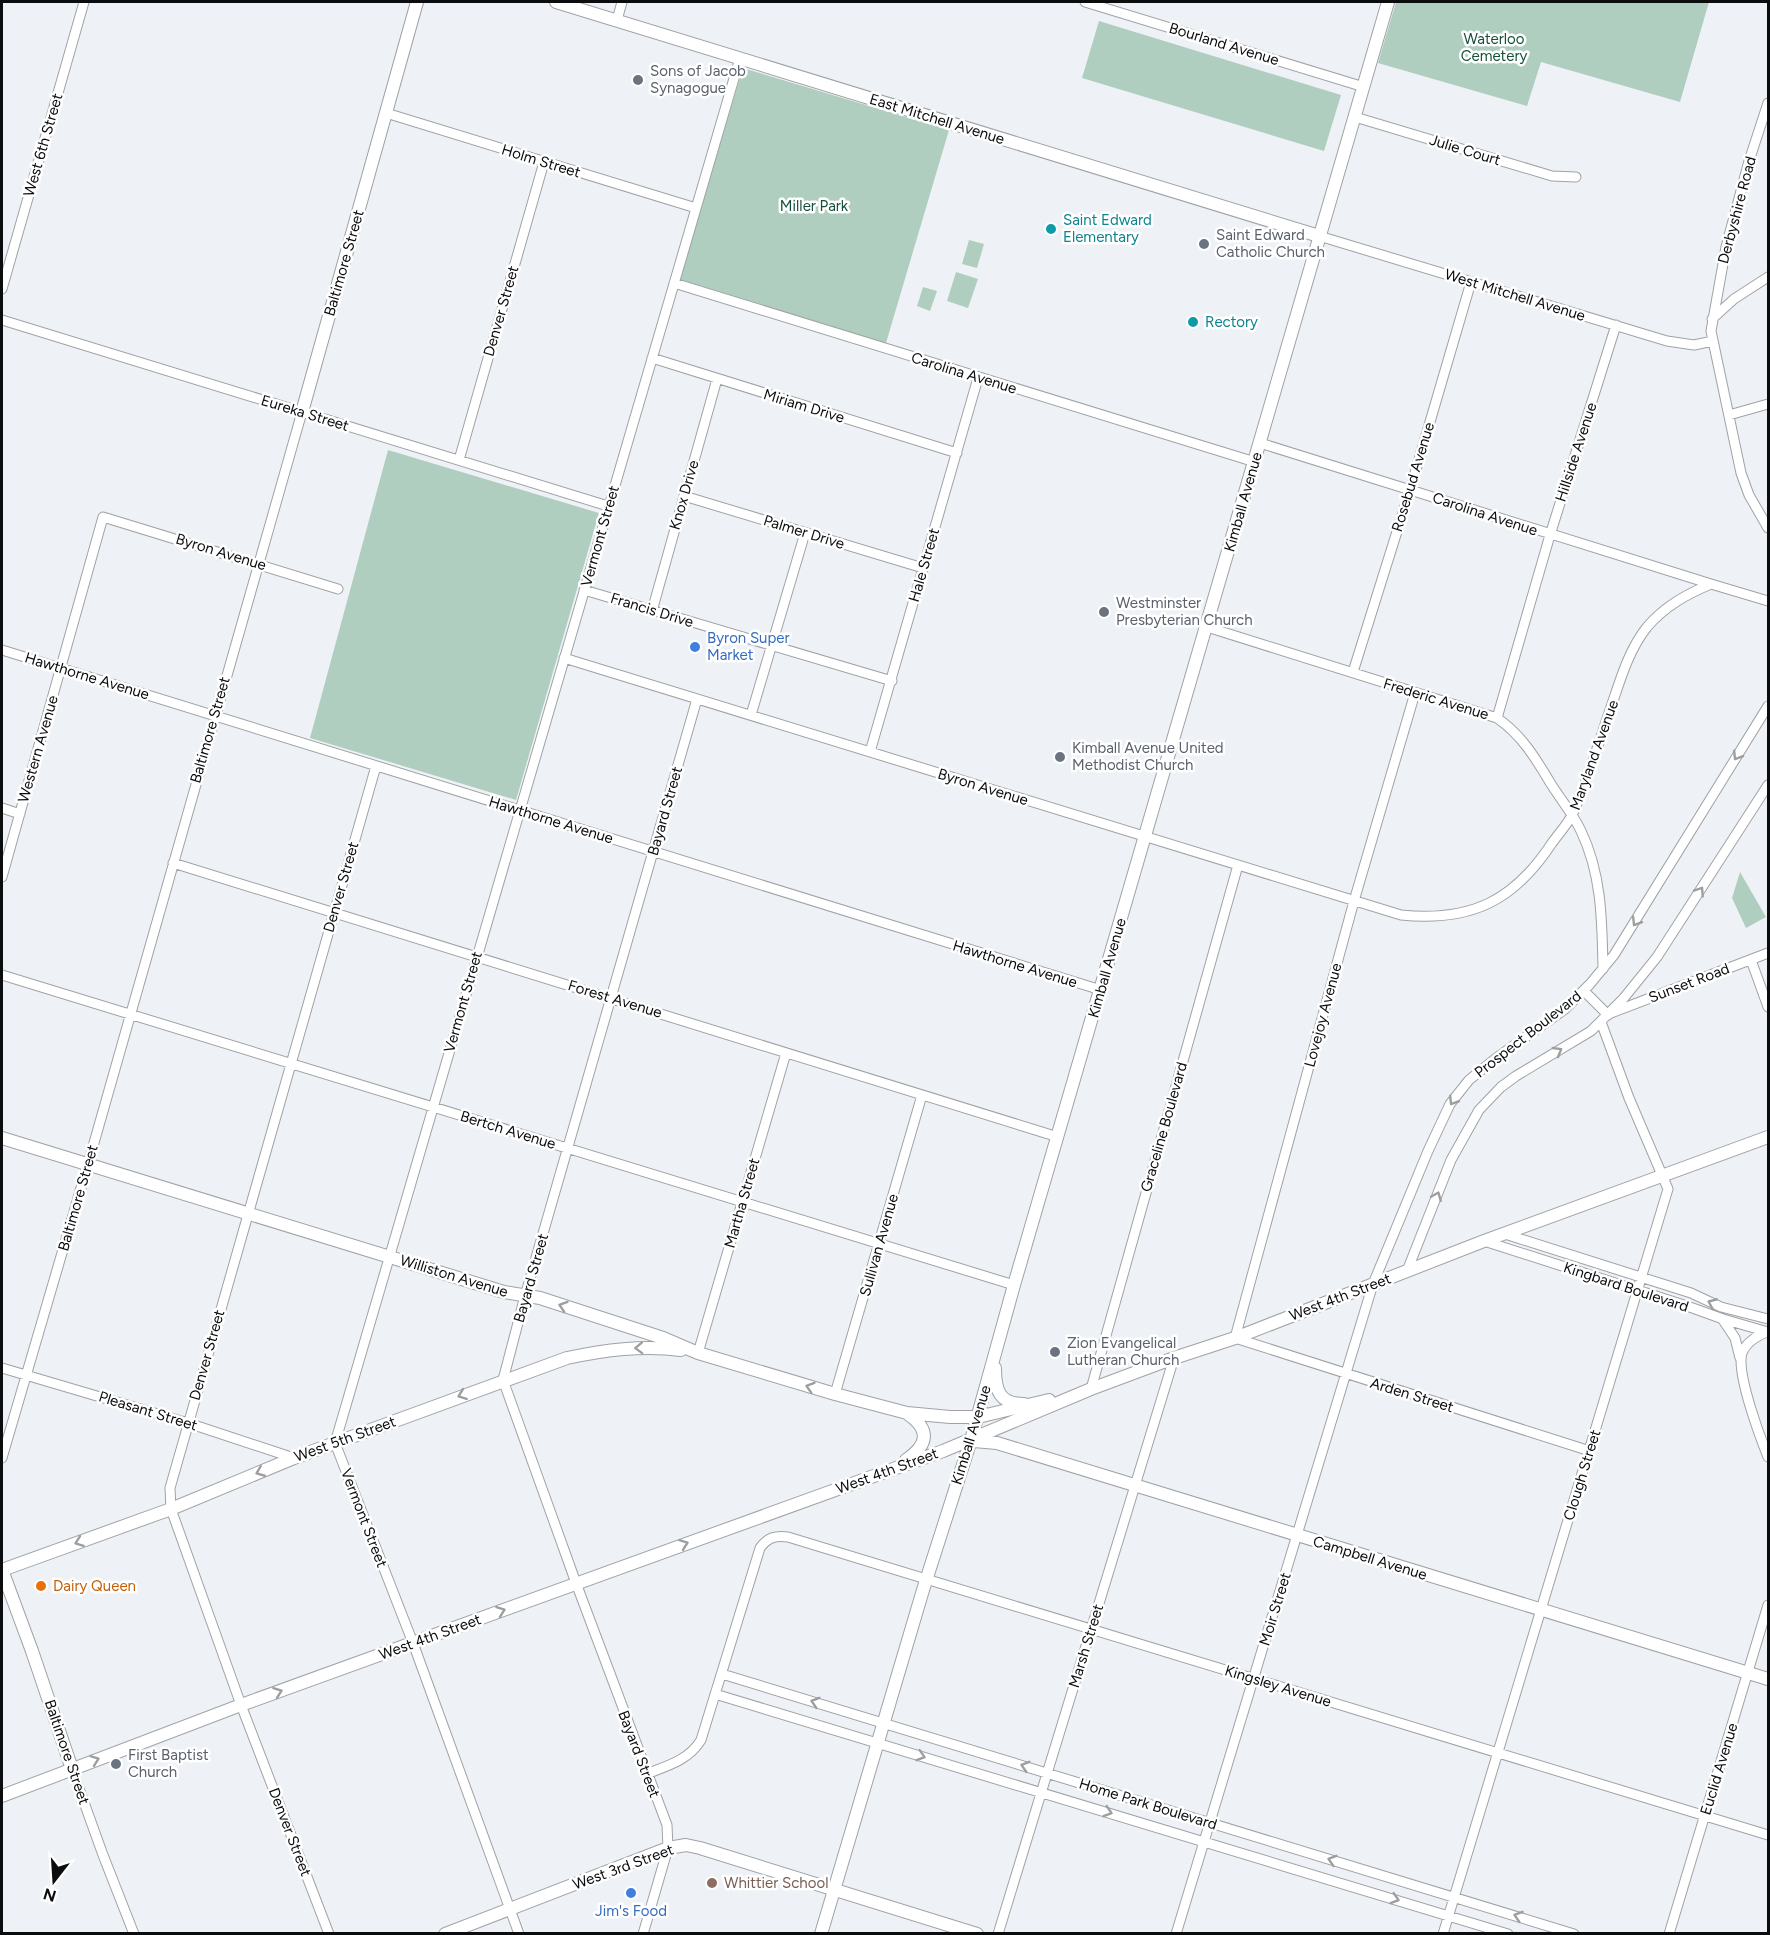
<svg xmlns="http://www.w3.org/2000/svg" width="1770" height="1935" font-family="Figtree,sans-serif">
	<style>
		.green { fill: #b0cebf }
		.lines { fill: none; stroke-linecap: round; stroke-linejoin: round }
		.street-casing { stroke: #9fa2a6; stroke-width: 11 }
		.secondary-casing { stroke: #9fa2a6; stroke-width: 14 }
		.street { stroke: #fff; stroke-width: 9 }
		.secondary { stroke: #fff; stroke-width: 12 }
		.oneway { stroke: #9d9e9f }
		.worship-dot { fill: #6b7280; stroke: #fff; stroke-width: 2 }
		.culture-dot { fill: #0f9aa8; stroke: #fff; stroke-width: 2 }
		.shop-dot { fill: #3f7fe0; stroke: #fff; stroke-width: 2 }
		.food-dot { fill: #e8710a; stroke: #fff; stroke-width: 2 }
		.education-dot { fill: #8d6e63; stroke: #fff; stroke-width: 2 }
		.labels { text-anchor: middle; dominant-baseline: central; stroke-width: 5; stroke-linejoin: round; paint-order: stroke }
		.park-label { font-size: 15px; fill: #14503a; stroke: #fff }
		.street-label { font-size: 15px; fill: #0b0c0e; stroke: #fff }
		.worship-label { font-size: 15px; fill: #5b616d; stroke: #fff; text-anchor: start }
		.culture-label { font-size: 15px; fill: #0d838f; stroke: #fff; text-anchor: start }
		.shop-label { font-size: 15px; fill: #366cbe; stroke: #fff; text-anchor: start }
		.food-label { font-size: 15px; fill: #c56008; stroke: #fff; text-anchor: start }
		.education-label { font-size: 15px; fill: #785e54; stroke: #fff; text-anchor: start }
	</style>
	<rect width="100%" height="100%" fill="#eef2f6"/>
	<!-- green -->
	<path class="green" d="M1396 2H1709L1680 102 1541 62 1527 106 1378 63Z
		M1099 21 1341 95 1324 151 1082 78Z
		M743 68 949 130 886 343 679 279Z
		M969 240 984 244 977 268 962 264Z
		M956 272 978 279 968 308 947 301Z
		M923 287 937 291 930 311 917 306Z
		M388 450 599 513 516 800 310 738Z
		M1740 872 1766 917 1746 928 1732 898Z"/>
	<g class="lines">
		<!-- street casing -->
		<g class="street-casing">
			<path id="street" d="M1085 2 1364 87
				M617 20 622 2
				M1768 103 1749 161 1726 247 1711 331 1741 473 1749 495 1768 528
				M386 113 696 208
				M1355 117 1552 176 1576 177
				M1319 236 1667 341 1694 345 1713 341
				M674 283 1255 462
				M2 289 84 2
				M1712 319 1734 299 1768 277
				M2 320 608 506
				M652 358 957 453
				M1729 415 1768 404
				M1260 443 1711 584
				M459 460 544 162
				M684 496 923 568
				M584 590 892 681
				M652 611 717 379
				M1207 627 1497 718C1522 735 1536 759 1551 784 1561 800 1573 814 1581 831 1602 875 1602 921 1603 969
				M2 650 1101 990
				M564 658 1401 915C1471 922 1514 901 1552 843 1559 833 1568 824 1573 813 1588 780 1598 744 1610 710 1620 681 1628 651 1647 627 1665 606 1687 594 1711 584L1768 601
				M1353 672 1410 490 1471 282
				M1415 693 1354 901 1235 1338 1590 1451
				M751 715 805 533
				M1497 718 1550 535 1616 325
				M870 752 978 378
				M2 808 20 814
				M173 863 1058 1137
				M2 877 103 517 338 589
				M1751 960 1768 1007
				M2 975 1014 1285
				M1584 991 1608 1015
				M1611 1013 1768 953
				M1505 1234 1691 1293 1721 1307 1768 1319
				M1484 1241 1687 1306 1723 1319 1768 1332
				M1407 1271 1451 1160 1479 1110 1501 1087 1516 1076 1591 1031 1623 999 1657 957 1768 785
				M1723 1320 1735 1338 1740 1358
				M1767 1332C1757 1336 1746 1342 1742 1353 1736 1373 1760 1437 1768 1457
				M698 1353 786 1053
				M2 1368 188 1423 294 1458
				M1091 1389 1238 865
				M835 1394 922 1095
				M2 1458 88 1164 302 412
				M722 1674 1574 1934
				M715 1694 1508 1934
				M72 1769 103 1855 134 1934
				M646 1774C667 1766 689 1760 701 1740L760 1548C767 1538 775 1535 788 1537L1768 1835
				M329 1934 241 1705 171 1509 170 1488 376 766
				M519 1934 413 1643 335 1443 740 58
				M643 1934 668 1848 667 1825 576 1583 503 1380 525 1296 697 699
				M998 1934 1174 1358
				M1176 1934 1373 1284 1428 1151 1450 1104 1469 1080 1495 1059 1565 1009 1590 984 1614 955 1768 706
				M1443 1934 1668 1189 1629 1098 1601 1022
				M1669 1934 1768 1605"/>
		</g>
		<!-- secondary casing -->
		<g class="secondary-casing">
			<path id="secondary" d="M556 2 1319 236
				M302 412 417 2
				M2 1138 504 1292 540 1298 663 1338 698 1353 835 1394 907 1413 950 1417H978L1049 1400
				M995 1368C995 1390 999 1404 1024 1404
				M974 1441 997 1443 1768 1679
				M906 1460C928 1445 931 1430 908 1414
				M2 1570 171 1509 294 1458 567 1358C605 1350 642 1345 681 1350
				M2 1570 32 1651 72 1769
				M2 1796 241 1705 943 1451 1091 1389 1174 1358 1235 1338 1484 1241 1768 1137
				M445 1934 668 1848 686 1845 700 1848 977 1934
				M821 1934 923 1590 971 1440 1014 1285 1388 2"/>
		</g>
		<!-- street -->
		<use href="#street" class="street"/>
		<!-- secondary -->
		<use href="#secondary" class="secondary"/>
	</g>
	<!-- one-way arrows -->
	<defs><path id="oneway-chevron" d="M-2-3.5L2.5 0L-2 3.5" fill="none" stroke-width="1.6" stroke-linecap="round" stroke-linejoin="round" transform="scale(1.5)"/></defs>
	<g class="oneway">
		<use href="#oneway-chevron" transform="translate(1737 756) rotate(122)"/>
		<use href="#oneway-chevron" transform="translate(1700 891) rotate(-57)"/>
		<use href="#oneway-chevron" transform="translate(1636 922) rotate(122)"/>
		<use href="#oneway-chevron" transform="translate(1558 1051) rotate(-30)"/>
		<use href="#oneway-chevron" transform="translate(1453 1101) rotate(122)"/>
		<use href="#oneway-chevron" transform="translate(1437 1196) rotate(-68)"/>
		<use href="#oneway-chevron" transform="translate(1712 1303) rotate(-157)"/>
		<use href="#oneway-chevron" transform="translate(563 1306) rotate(-162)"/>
		<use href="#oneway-chevron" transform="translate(639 1348) rotate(178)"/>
		<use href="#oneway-chevron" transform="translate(810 1387) rotate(-163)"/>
		<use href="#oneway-chevron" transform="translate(462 1395) rotate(159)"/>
		<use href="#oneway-chevron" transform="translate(260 1472) rotate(158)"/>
		<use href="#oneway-chevron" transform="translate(79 1542) rotate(160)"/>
		<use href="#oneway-chevron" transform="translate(684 1544) rotate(-20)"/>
		<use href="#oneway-chevron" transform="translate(501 1611) rotate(-20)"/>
		<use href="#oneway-chevron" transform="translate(278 1692) rotate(-20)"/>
		<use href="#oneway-chevron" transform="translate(815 1702) rotate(-163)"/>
		<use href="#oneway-chevron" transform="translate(921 1756) rotate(17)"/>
		<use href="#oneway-chevron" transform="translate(95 1760) rotate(-20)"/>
		<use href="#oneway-chevron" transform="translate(1025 1766) rotate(-163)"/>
		<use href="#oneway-chevron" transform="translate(1108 1812) rotate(17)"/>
		<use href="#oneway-chevron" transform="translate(1332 1860) rotate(-163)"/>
		<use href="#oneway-chevron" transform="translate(1395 1899) rotate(17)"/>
		<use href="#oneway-chevron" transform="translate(1518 1916) rotate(-163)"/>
	</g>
	<!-- markers -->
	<g class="worship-dot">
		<circle cx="638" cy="80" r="6"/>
		<circle cx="1204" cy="244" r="6"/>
		<circle cx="1104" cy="612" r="6"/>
		<circle cx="1060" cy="757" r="6"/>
		<circle cx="1055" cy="1352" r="6"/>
		<circle cx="116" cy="1764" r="6"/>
	</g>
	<g class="culture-dot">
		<circle cx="1051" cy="229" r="6"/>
		<circle cx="1193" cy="322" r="6"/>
	</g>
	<g class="shop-dot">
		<circle cx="695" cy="647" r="6"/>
		<circle cx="631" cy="1893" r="6"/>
	</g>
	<circle class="food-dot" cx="41" cy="1586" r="6"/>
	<circle class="education-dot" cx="712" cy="1883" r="6"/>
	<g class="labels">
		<!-- park labels -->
		<g class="park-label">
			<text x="1494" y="39">Waterloo<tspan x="1494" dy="17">Cemetery</tspan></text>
			<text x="814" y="206">Miller Park</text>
		</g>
		<!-- street labels -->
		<g class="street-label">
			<text transform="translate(1224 44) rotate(17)">Bourland Avenue</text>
			<text transform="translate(937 119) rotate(17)">East Mitchell Avenue</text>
			<text transform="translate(43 145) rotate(-74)">West 6th Street</text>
			<text transform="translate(1465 150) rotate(17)">Julie Court</text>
			<text transform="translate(541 161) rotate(17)">Holm Street</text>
			<text transform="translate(1737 210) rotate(-75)">Derbyshire Road</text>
			<text transform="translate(344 263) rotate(-74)">Baltimore Street</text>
			<text transform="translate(1515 295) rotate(17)">West Mitchell Avenue</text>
			<text transform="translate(501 311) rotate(-74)">Denver Street</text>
			<text transform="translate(964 373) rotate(17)">Carolina Avenue</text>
			<text transform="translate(804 406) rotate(17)">Miriam Drive</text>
			<text transform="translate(305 413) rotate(17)">Eureka Street</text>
			<text transform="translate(1576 452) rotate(-72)">Hillside Avenue</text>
			<text transform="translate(1413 477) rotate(-73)">Rosebud Avenue</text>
			<text transform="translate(684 495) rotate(-74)">Knox Drive</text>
			<text transform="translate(1243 502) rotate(-74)">Kimball Avenue</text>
			<text transform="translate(1485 514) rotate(18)">Carolina Avenue</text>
			<text transform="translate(804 532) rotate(17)">Palmer Drive</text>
			<text transform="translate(600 536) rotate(-74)">Vermont Street</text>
			<text transform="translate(221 552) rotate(17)">Byron Avenue</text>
			<text transform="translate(924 565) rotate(-74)">Hale Street</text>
			<text transform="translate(652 610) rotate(17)">Francis Drive</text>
			<text transform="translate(87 676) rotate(17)">Hawthorne Avenue</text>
			<text transform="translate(1436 699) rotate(17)">Frederic Avenue</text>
			<text transform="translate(210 730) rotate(-74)">Baltimore Street</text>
			<text transform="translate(38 749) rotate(-74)">Western Avenue</text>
			<text transform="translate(1594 755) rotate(-70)">Maryland Avenue</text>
			<text transform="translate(983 787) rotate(17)">Byron Avenue</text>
			<text transform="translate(665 811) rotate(-74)">Bayard Street</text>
			<text transform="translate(551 820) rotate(17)">Hawthorne Avenue</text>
			<text transform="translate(341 887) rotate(-74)">Denver Street</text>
			<text transform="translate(1015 964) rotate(17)">Hawthorne Avenue</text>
			<text transform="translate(1107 968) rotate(-74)">Kimball Avenue</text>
			<text transform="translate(1689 983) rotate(-21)">Sunset Road</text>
			<text transform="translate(615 999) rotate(17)">Forest Avenue</text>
			<text transform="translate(463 1002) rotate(-74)">Vermont Street</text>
			<text transform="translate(1323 1015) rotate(-75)">Lovejoy Avenue</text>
			<text transform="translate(1528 1034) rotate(-38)">Prospect Boulevard</text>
			<text transform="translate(1164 1127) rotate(-74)">Graceline Boulevard</text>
			<text transform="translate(508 1130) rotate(17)">Bertch Avenue</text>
			<text transform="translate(78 1198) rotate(-74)">Baltimore Street</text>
			<text transform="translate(742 1203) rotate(-74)">Martha Street</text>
			<text transform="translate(879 1245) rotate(-74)">Sullivan Avenue</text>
			<text transform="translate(454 1276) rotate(17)">Williston Avenue</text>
			<text transform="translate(531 1278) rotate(-74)">Bayard Street</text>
			<text transform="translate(1626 1287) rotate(18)">Kingbard Boulevard</text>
			<text transform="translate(1340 1297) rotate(-21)">West 4th Street</text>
			<text transform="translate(207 1355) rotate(-74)">Denver Street</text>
			<text transform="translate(1412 1395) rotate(17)">Arden Street</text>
			<text transform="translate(148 1411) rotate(17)">Pleasant Street</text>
			<text transform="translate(971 1435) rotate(-73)">Kimball Avenue</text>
			<text transform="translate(345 1439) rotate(-20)">West 5th Street</text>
			<text transform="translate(887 1471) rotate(-20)">West 4th Street</text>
			<text transform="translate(1582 1475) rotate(-73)">Clough Street</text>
			<text transform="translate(364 1518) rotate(69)">Vermont Street</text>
			<text transform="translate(1370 1558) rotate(17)">Campbell Avenue</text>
			<text transform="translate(1275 1609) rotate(-73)">Moir Street</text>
			<text transform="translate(430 1637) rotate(-20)">West 4th Street</text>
			<text transform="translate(1086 1646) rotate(-73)">Marsh Street</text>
			<text transform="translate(1278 1686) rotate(17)">Kingsley Avenue</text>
			<text transform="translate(67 1752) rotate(71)">Baltimore Street</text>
			<text transform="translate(639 1754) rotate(69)">Bayard Street</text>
			<text transform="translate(1719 1769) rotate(-73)">Euclid Avenue</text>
			<text transform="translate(1148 1804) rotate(17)">Home Park Boulevard</text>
			<text transform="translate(290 1832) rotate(69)">Denver Street</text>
			<text transform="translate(623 1867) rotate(-20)">West 3rd Street</text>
		</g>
		<!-- worship labels -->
		<g class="worship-label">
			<text x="650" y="71">Sons of Jacob<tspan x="650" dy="17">Synagogue</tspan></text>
			<text x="1216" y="235">Saint Edward<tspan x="1216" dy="17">Catholic Church</tspan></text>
			<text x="1116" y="603">Westminster<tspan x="1116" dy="17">Presbyterian Church</tspan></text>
			<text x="1072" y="748">Kimball Avenue United<tspan x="1072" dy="17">Methodist Church</tspan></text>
			<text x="1067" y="1343">Zion Evangelical<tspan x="1067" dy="17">Lutheran Church</tspan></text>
			<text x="128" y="1755">First Baptist<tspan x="128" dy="17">Church</tspan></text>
		</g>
		<!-- culture labels -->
		<g class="culture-label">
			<text x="1063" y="220">Saint Edward<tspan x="1063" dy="17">Elementary</tspan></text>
			<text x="1205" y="322">Rectory</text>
		</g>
		<!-- shop labels -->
		<g class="shop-label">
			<text x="707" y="638">Byron Super<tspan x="707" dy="17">Market</tspan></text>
			<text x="631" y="1911" text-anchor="middle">Jim's Food</text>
		</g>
		<!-- food labels -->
		<g class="food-label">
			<text x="53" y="1586">Dairy Queen</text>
		</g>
		<!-- education labels -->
		<g class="education-label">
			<text x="724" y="1883">Whittier School</text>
		</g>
	</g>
	<!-- border -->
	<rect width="1770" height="1935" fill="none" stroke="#0b0c0e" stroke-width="6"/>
	<!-- north arrow -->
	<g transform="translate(54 1881) rotate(197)" stroke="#ffffff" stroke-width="4.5" paint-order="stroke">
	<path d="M0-4.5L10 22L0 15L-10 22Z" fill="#0b0c0e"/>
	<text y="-9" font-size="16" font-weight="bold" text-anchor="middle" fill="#0b0c0e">N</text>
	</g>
</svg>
